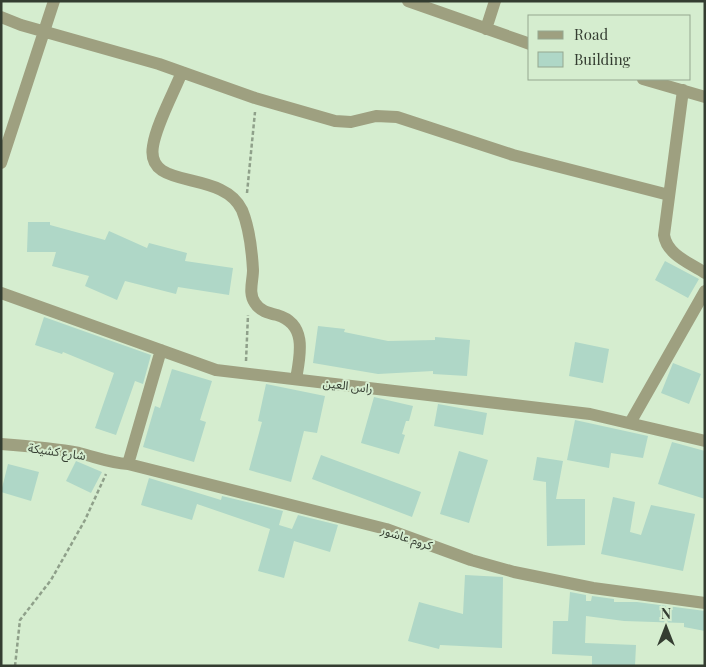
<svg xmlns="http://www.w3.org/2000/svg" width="706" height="667" font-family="'Playfair Display','Noto Sans Arabic',serif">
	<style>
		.building { fill: #afd7c7 }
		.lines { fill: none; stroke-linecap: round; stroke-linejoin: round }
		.path { stroke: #8fa08a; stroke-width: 2.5; stroke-dasharray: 4 2.5; stroke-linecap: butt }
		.minor { stroke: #9ea080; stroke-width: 12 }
		.labels { text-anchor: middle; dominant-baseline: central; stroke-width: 4; stroke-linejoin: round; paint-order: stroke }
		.street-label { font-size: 12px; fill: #343d31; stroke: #d5edcf }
	</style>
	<rect width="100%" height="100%" fill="#d5edcf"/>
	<!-- building -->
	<path class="building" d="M28 222H50V225L105 240 109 231 147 248 149 243 187 253 185 261 233 268 229 295 178 287 176 294 125 281 117 300 85 286 89 276 52 266 56 252H27Z
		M665 261 699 279 688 298 655 280Z
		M44 317 151 355 143 384 135 381 116 435 95 428 114 373 63 352 62 354 35 345Z
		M318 326 345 329 344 332 388 341 435 340V337L470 340 467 376 433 374V371L378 374 313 363Z
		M575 342 609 349 603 383 569 376Z
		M673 363 701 374 689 404 661 393Z
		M172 369 212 381 200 420 206 422 194 462 143 447 155 406 160 408Z
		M266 384 325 396 317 433 304 431 291 482 249 470 262 422 258 421Z
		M374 397 413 406 409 421H406L402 434 405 435 399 454 361 443Z
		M438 404 487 413 483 435 434 426Z
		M575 420 648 436 643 458 611 453 609 468 567 460Z
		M672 442 705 451V499L658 484Z
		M459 451 488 460 469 523 440 514Z
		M321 455 421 492 412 517 312 479Z
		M537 457 563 461 556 499H585V545L547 546 546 482 533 480Z
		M76 461 102 472 91 493 66 481Z
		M8 464 39 472 31 501 1 492Z
		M149 478 221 500 222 496 283 511 279 525 292 529 298 515 338 525 330 552 294 541 284 578 258 571 270 529 197 504 192 520 141 505Z
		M613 497 635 502 630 532 641 535 651 505 695 514 683 571 601 554Z
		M465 575 503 577 502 648 440 645 439 649 408 641 419 602 463 614Z
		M570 592 586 595V601H591L592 596 614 599V602H637L705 611V631L684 627V623L624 621 586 616 585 643 636 645 635 666H592V656L552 654 553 621H568Z"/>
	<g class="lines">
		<!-- path -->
		<path class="path" d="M247 193 255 112
			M246 361 248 315
			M15 666 20 620 51 580 85 520 106 474"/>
		<!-- minor -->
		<path class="minor" d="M408 1 530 44
			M1 17 21 25 159 64 255 98 335 121 351 122 376 116 397 117 513 155 669 195
			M486 29 495 1
			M182 72C174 92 156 125 153 146 145 192 222 168 242 210 249 227 252 252 253 270 253 281 248 293 255 303 260 311 268 313 277 315 308 324 300 356 296 379
			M643 79 705 97
			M683 90 664 235C667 255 690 263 705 273
			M1 163 54 1
			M1 293 216 370 590 414 705 441
			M630 423 705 291
			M1 444C27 446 53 448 79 453 96 457 110 463 128 464L386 529 471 560 514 572 593 588 705 603
			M128 464 161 350"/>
	</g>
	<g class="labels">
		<!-- street labels -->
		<g class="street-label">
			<text transform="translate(348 385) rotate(7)">راس العين</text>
			<text transform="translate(57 451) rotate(8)">شارع كشيكة</text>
			<text transform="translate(407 537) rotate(18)">كروم عاشور</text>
		</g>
	</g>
	<!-- border -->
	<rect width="706" height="667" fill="none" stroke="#343d31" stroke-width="5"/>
	<!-- legend -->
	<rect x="528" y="15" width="162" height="65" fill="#d5edcf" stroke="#95a790"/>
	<rect x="538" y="31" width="25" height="8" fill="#9ea080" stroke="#95a790"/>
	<text x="574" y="40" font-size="15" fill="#343d31">Road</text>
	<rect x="538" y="52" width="25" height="15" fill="#afd7c7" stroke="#95a790"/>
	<text x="574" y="65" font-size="15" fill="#343d31">Building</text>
	<!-- north arrow -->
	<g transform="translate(666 627)" stroke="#d5edcf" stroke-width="4" paint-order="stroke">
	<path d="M0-4L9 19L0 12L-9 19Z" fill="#343d31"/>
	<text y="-8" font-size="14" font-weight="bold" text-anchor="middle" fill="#343d31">N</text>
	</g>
</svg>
